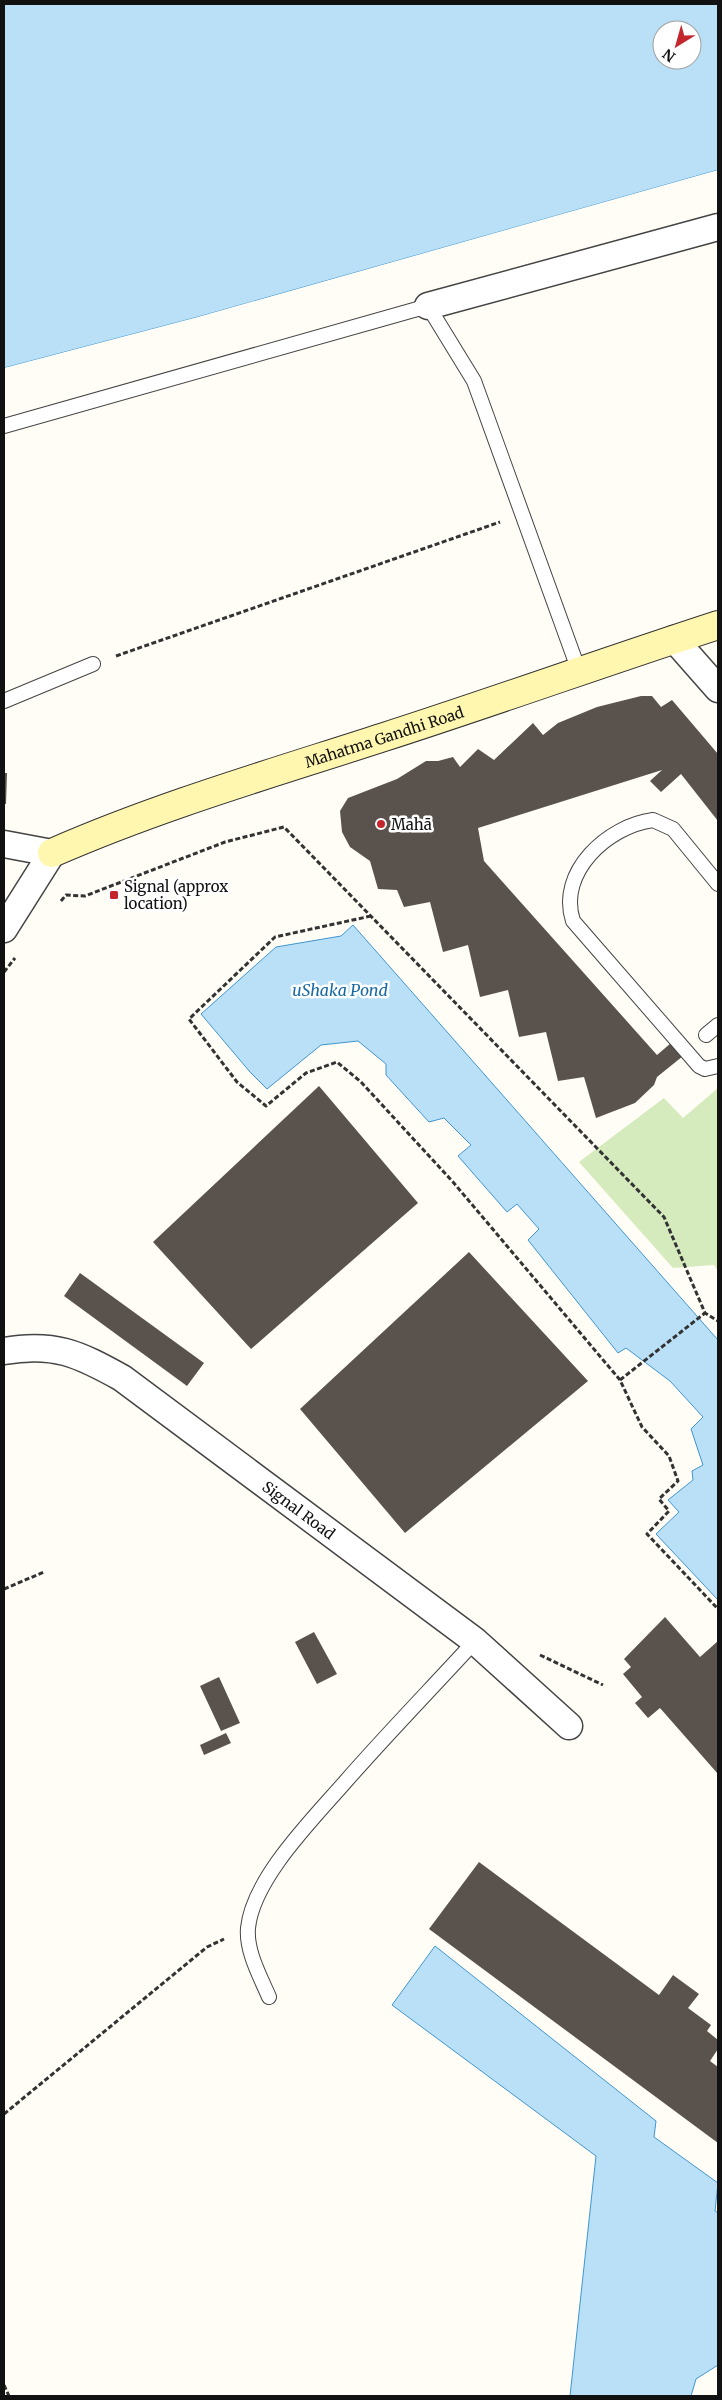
<svg xmlns="http://www.w3.org/2000/svg" width="722" height="2400" font-family="Merriweather,serif">
	<style>
		.green { fill: #d5ebbd }
		.water { fill: #b9e0f7; stroke: #3f96cf; fill-rule: evenodd }
		.pier { fill: #fffdf5 }
		.building { fill: #5a524d }
		.lines { fill: none; stroke-linecap: round; stroke-linejoin: round }
		.lane-casing { stroke: #444; stroke-width: 16 }
		.street-casing { stroke: #444; stroke-width: 29 }
		.secondary-casing { stroke: #333; stroke-width: 30 }
		.path { stroke: #333; stroke-width: 3; stroke-dasharray: 5 2.5; stroke-linecap: butt }
		.lane { stroke: #fff; stroke-width: 14 }
		.street { stroke: #fff; stroke-width: 26 }
		.secondary { stroke: #fff6b0; stroke-width: 28 }
		.poi-dot { fill: #c4262e; stroke: #fff; stroke-width: 2 }
		.labels { text-anchor: middle; dominant-baseline: central; stroke-width: 5; stroke-linejoin: round; paint-order: stroke }
		.street-label { font-size: 15px; fill: #111; stroke: #fff }
		.poi-label { font-size: 15px; fill: #111; stroke: #fff; text-anchor: start }
		.water-label { font-size: 16px; font-style: italic; fill: #1768a6; stroke: #fff }
	</style>
	<rect width="100%" height="100%" fill="#fffdf5"/>
	<!-- green -->
	<path class="green" d="M718 1088V1271L714 1265 673 1268 579 1162 664 1098 683 1118Z"/>
	<!-- water -->
	<path class="water" d="M4 4H718V170L198 317 4 368ZM662 30H692V60H662Z
		M353 925 718 1340V1600L656 1534 679 1512 668 1500 693 1480 692 1471 703 1465 691 1429 703 1417 670 1381 626 1348 618 1353 528 1240 539 1229 517 1204 507 1212 458 1156 471 1145 444 1118 429 1122 386 1075V1064L358 1041 321 1045 267 1089 250 1072 201 1014 276 947 341 936Z
		M435 1946 656 2121 654 2137 718 2183 715 2211 718 2213V2365L696 2379 691 2396H570L596 2156 392 2005Z"/>
	<!-- pier -->
	<path class="pier" d="M718 170V172L198 319 4 371V368L198 317Z"/>
	<!-- building -->
	<path class="building" d="M641 696H652L661 707 672 700 718 754V821L681 774 661 792 650 781 662 770 478 828 484 861 657 1055 671 1043 683 1056 657 1077 654 1085 635 1103 596 1118 584 1077 558 1081 546 1032 519 1037 508 990 480 997 468 945 443 952 430 902 404 907 397 890 378 889 370 861 350 847 342 832 340 811 348 798 397 779 426 761H438L453 757 460 767 478 749 494 760 533 723 543 735 558 723 597 707Z
		M4 773H7L6 804H4Z
		M319 1086 418 1203 251 1349 153 1242Z
		M469 1252 588 1381 405 1533 300 1409Z
		M80 1273 204 1363 187 1386 64 1296Z
		M665 1617 700 1657 718 1641V1774L660 1708 648 1718 635 1703 642 1697 623 1674 631 1667 624 1659Z
		M314 1632 337 1674 317 1684 295 1642Z
		M219 1677 240 1723 221 1731 200 1686Z
		M226 1733 231 1743 204 1755 200 1745Z
		M479 1862 659 1995 673 1975 699 1994 688 2008 711 2025 707 2031 718 2040V2049L710 2061 718 2067V2143L429 1929Z"/>
	<g class="lines">
		<!-- lane casing -->
		<g class="lane-casing">
			<path id="lane" d="M4 426 428 306 474 381 579 671
				M4 701 93 664
				M718 884 673 829 653 820C608 826 557 872 573 921L699 1066 705 1069 718 1066
				M706 1035 718 1025
				M269 1997C260 1976 246 1951 248 1928 253 1878 314 1818 346 1781 388 1733 432 1688 475 1641"/>
		</g>
		<!-- street casing -->
		<g class="street-casing">
			<g id="street">
				<path d="M428 306 718 227"/>
				<path d="M674 639 718 689"/>
				<path d="M4 844 52 853 4 929"/>
				<path id="s1" d="M4 1351C54 1342 79 1354 122 1378L475 1641 569 1726"/>
			</g>
		</g>
		<!-- secondary casing -->
		<g class="secondary-casing">
			<g id="secondary">
				<path id="s2" d="M52 853C159 806 273 773 384 737 496 701 607 661 718 625"/>
			</g>
		</g>
		<!-- path -->
		<path class="path" d="M116 656 500 522
			M61 901 66 895 85 896 225 842 284 827 664 1217 705 1313 718 1321
			M371 916 275 937 189 1019 237 1082 266 1106 306 1073 337 1062 361 1082 453 1182 620 1380 642 1427 669 1456 678 1481 659 1499 669 1511 647 1534 718 1609
			M4 972 15 958
			M620 1380 705 1313
			M4 1589 44 1572
			M540 1655 603 1685
			M4 2114 207 1947 224 1939
			M4 2385 9 2396"/>
		<!-- lane -->
		<use href="#lane" class="lane"/>
		<!-- street -->
		<use href="#street" class="street"/>
		<!-- secondary -->
		<use href="#secondary" class="secondary"/>
	</g>
	<!-- markers -->
	<g class="poi-dot">
		<circle cx="381" cy="824" r="5"/>
		<rect x="109" y="890" width="10" height="10" rx="2.5"/>
	</g>
	<g class="labels">
		<!-- street labels -->
		<g class="street-label">
			<text stroke="none"><textPath href="#s2" startOffset="352">Mahatma Gandhi Road</textPath></text>
			<text stroke="none"><textPath href="#s1" startOffset="345">Signal Road</textPath></text>
		</g>
		<!-- poi labels -->
		<g class="poi-label">
			<text x="391" y="824">Mahā</text>
			<text x="124" y="886">Signal (approx<tspan x="124" dy="17">location)</tspan></text>
		</g>
		<!-- water labels -->
		<g class="water-label">
			<text x="340" y="990">uShaka Pond</text>
		</g>
	</g>
	<!-- border -->
	<rect width="722" height="2400" fill="none" stroke="#111111" stroke-width="10"/>
	<!-- north arrow -->
	<g transform="translate(677 45) rotate(217)"><circle r="24" fill="#ffffff" stroke="#a0a0a0"/>
	<path d="M0-4L9 19L0 12L-9 19Z" fill="#c4262e"/>
	<text y="-8" font-size="14" font-weight="bold" text-anchor="middle" fill="#111111">N</text>
	</g>
</svg>
